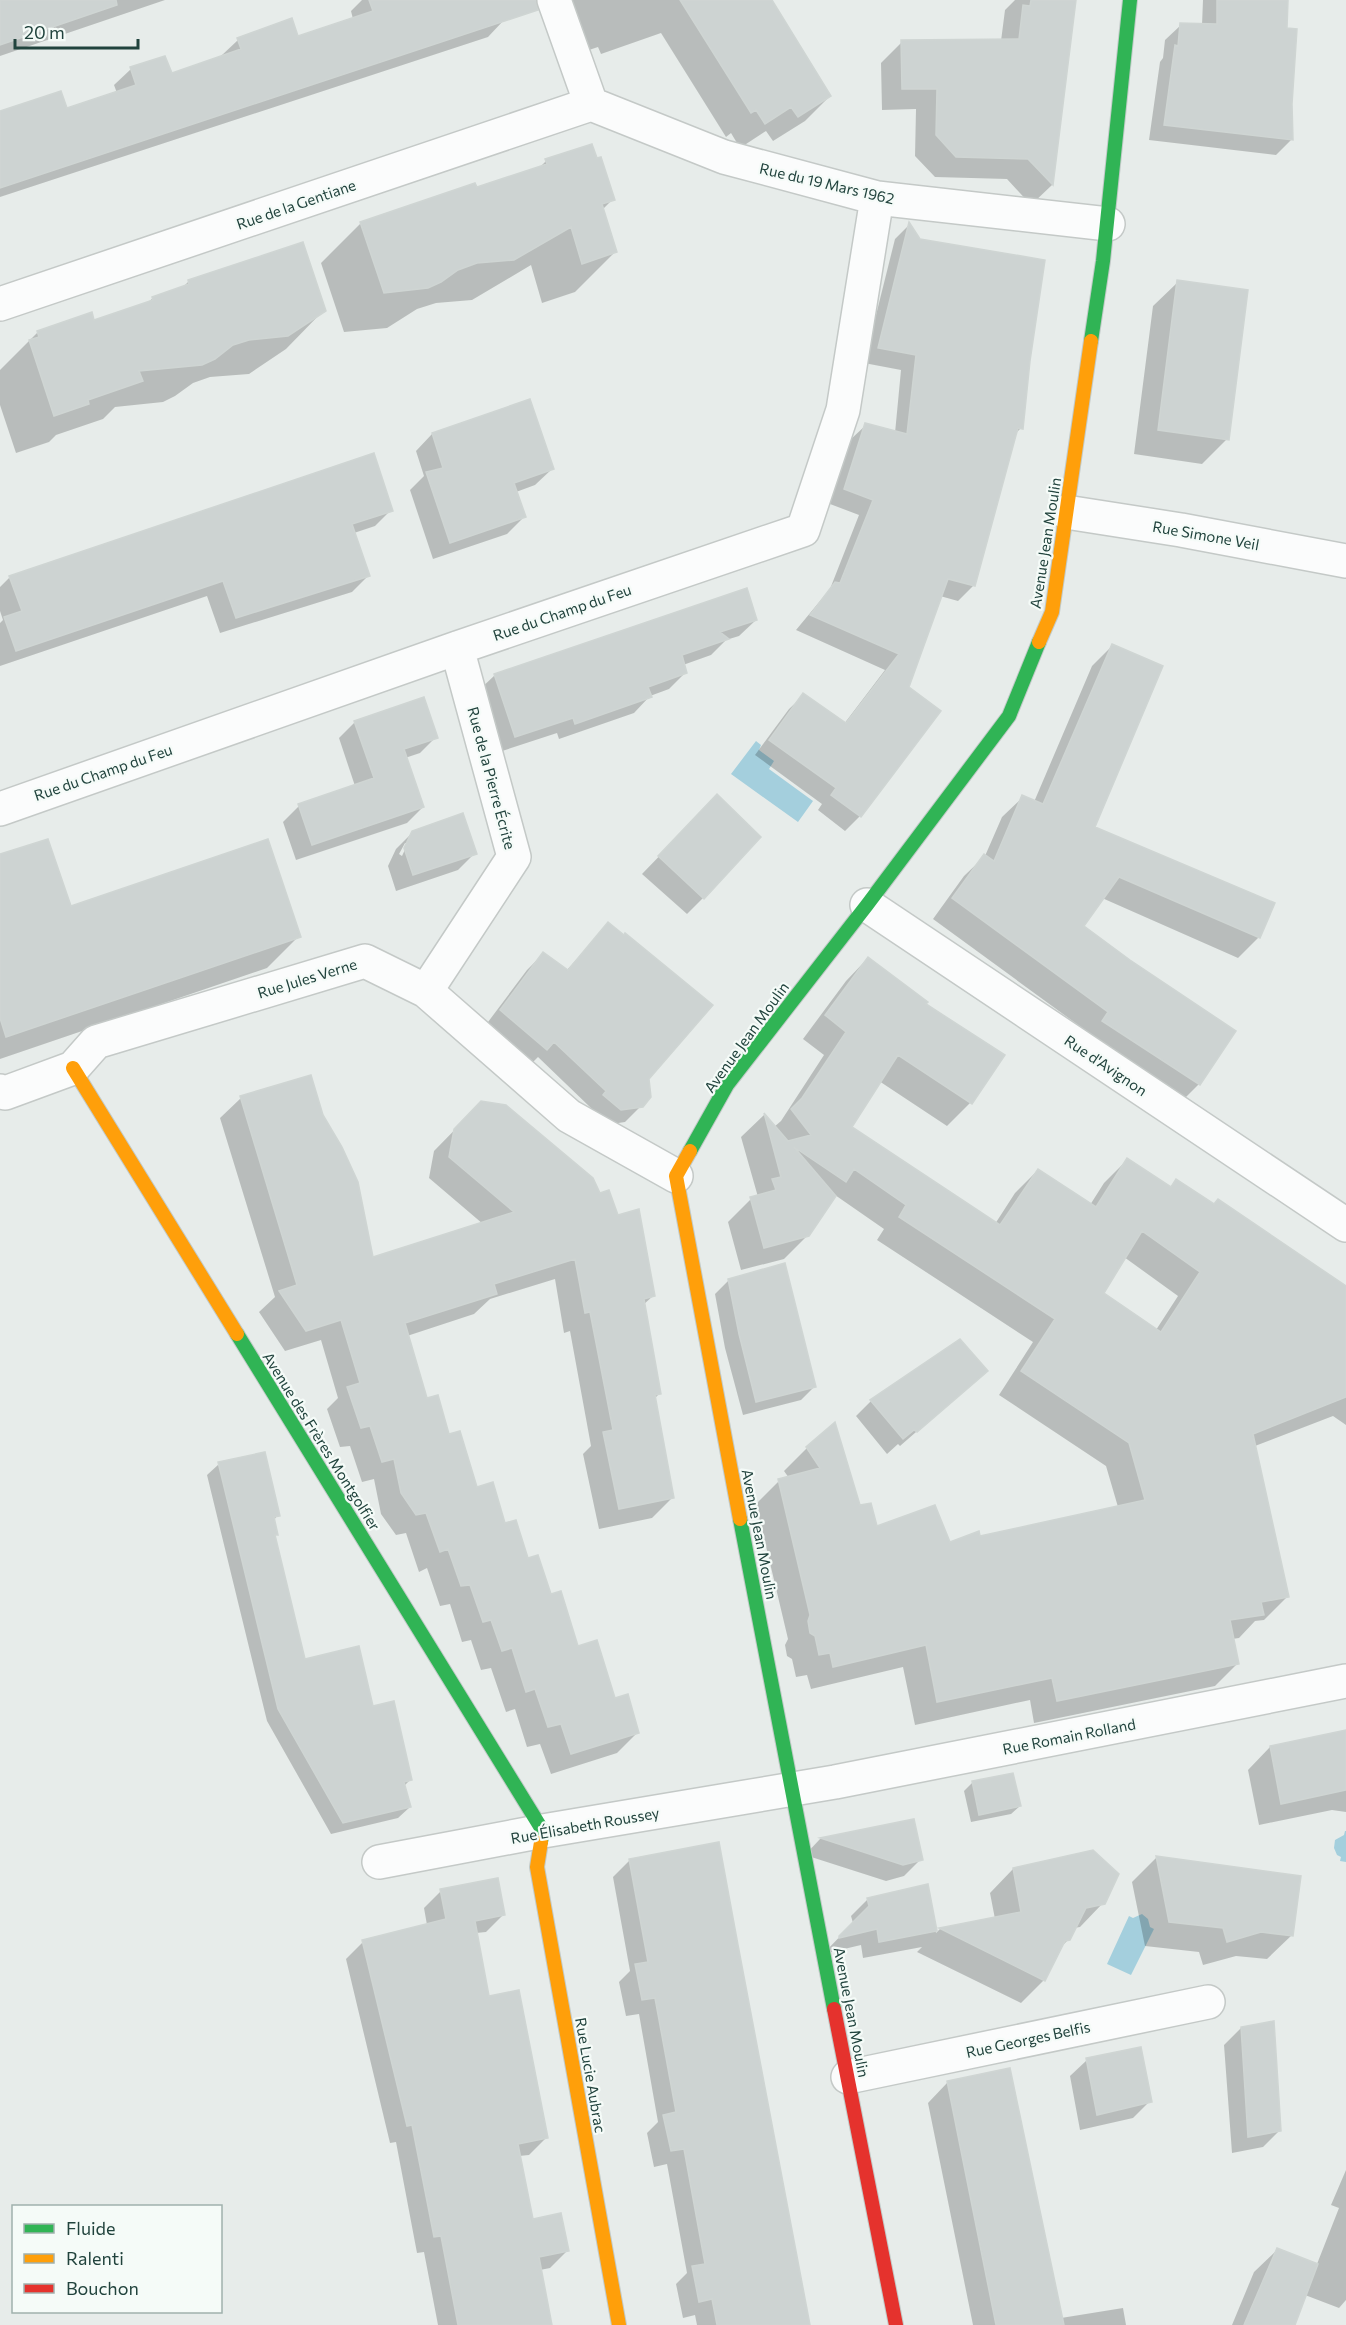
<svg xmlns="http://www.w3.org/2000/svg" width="1346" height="2325" font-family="Commissioner,sans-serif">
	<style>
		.water { fill: #a4cfdd }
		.shadow { fill: #0003; fill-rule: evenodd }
		.building { fill: #cdd3d2; stroke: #cfd5d3; stroke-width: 1.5; fill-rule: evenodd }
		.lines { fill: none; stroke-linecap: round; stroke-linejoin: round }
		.street-casing { stroke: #c4c9c7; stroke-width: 36 }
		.fast-casing { stroke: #c2cac8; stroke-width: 16 }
		.slow-casing { stroke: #c2cac8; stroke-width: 16 }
		.jam-casing { stroke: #c2cac8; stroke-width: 16 }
		.street { stroke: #fbfcfc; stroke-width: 33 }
		.fast { stroke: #30b455; stroke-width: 14 }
		.slow { stroke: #ff9f0a; stroke-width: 14 }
		.jam { stroke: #e5322d; stroke-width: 14 }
		.labels { text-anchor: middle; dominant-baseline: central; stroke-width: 4.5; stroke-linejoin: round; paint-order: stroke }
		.street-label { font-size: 15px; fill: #21433d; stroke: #f5fbf8 }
	</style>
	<rect width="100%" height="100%" fill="#e7ecea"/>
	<!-- water -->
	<path class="water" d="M756 741 761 745 759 750 774 761 769 769 813 801 798 822 731 774Z
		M1345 1831H1346V1862L1340 1861 1341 1857 1337 1855 1334 1848 1335 1840 1344 1835Z
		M1142 1914 1148 1919 1150 1927 1154 1929 1131 1975 1107 1964 1129 1916 1133 1918Z"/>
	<!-- shadow -->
	<path class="shadow" d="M0 0H165L0 56Z
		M362 0H498L504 20 488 37 0 197V133L117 93 114 85 131 69 171 74 221 56 238 40 297 38 353 19 351 11Z
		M564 0H770L830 96 805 121 773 141 766 131 740 148 731 133 726 137 661 33 601 54 598 47 583 52Z
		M1015 0H1074L1052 185 1031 205 1007 179 935 177 915 156 916 109 882 110 881 63 902 42 1001 41 1005 10Z
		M1203 0H1287L1286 30 1291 140 1276 155 1149 140 1160 62 1163 58 1165 40 1181 25H1202Z
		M546 161 613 199 602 210 615 252 575 292 542 303 531 265 472 300 436 303 417 309 387 328 344 332 321 263 361 223 476 189 539 168Z
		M909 225 919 241 1029 361 1021 428 1014 435 973 586 958 601 940 596 860 816 845 831 818 810 822 804 755 755 789 709 804 695 844 724 885 670 796 630 830 589 859 515 830 504 850 440 866 425 895 433 901 370 864 363 895 239Z
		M189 281 324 310 286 349 249 374 210 377 193 383 175 396 163 402 115 407 103 419 56 435 49 442 16 453 0 405V370L38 332 93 322 147 303 153 298 183 287Z
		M1178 282 1227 439 1202 464 1134 454 1153 306Z
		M432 434 552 469 535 485 516 492 524 517 507 534 433 559 410 490 424 476 416 451Z
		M391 510 375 526 354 533 368 576 352 592 220 633 207 596 0 666V623L3 620 0 611V587L10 577Z
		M756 620 739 636 726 640 711 655 683 665 686 672 669 689 650 696 634 713 559 739 557 733 499 752 478 691 495 675Z
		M1112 646 1094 827 1259 937 1238 958 1102 898 1082 926 1199 1084 1179 1104 1083 1041 1089 1033 933 919 964 876 985 856 1002 817 1023 797 1034 802 1092 666Z
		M355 722 436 737 420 753 405 758 423 807 407 823 296 860 283 822 299 806 355 786 339 738Z
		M701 813 703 898 687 914 642 874Z
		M413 832 475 853 458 870 396 891 388 866 396 849ZM405 843H408L402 856 399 854Z
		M0 856 70 908 299 936 267 968 0 1059Z
		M609 924 648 1079 642 1105 625 1122 605 1125 588 1112 591 1108 538 1057 530 1065 485 1026 527 970 543 954 566 971Z
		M868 958 924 1004 1003 1056 970 1103 947 1126 879 1081 850 1127 995 1224 1015 1193 1038 1170 1090 1205 1104 1183 1127 1160 1169 1188 1176 1181 1346 1287V1425L1333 1416 1255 1446 1287 1597 1264 1620 1255 1621 1239 1638 1232 1639 1238 1663 1215 1686 1034 1723 1030 1700 915 1725 903 1667 811 1689 807 1675 796 1677 792 1659 787 1656 785 1645 788 1639 756 1504 779 1481 789 1478 784 1471 807 1448 876 1528 950 1544 1118 1507 1106 1466 999 1395 1033 1342 877 1240 884 1229 835 1195 808 1235 784 1259 741 1270 728 1222 751 1199 758 1197 741 1137 764 1115 774 1127 781 1121 824 1055 803 1039 846 981ZM1124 1257 1178 1296 1156 1330 1102 1294Z
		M241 1098 321 1115 372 1259 483 1224 429 1178 434 1151 481 1103 599 1195 617 1217 653 1296 643 1305 660 1393 654 1399 673 1497 652 1518 599 1529 583 1454 591 1446 570 1331 564 1333 555 1279 490 1299 474 1314 407 1336 426 1400 448 1436 476 1489 504 1524 550 1596 577 1648 637 1733 617 1753 551 1774 540 1744 527 1747 515 1709 506 1712 491 1668 481 1670 471 1640 462 1642 450 1604 440 1606 427 1568 419 1572 406 1533 396 1535 381 1514 374 1479 362 1482 350 1446 340 1447 327 1409 338 1398 321 1340 285 1351 259 1312 275 1297 220 1118Z
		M729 1280 815 1386 801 1400 743 1415 725 1348 715 1294Z
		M986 1371 900 1446 898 1444 887 1454 856 1416 871 1401Z
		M219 1464 278 1515 273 1521 276 1534 273 1537 304 1661 372 1708 410 1780 404 1786 410 1807 398 1818 331 1834 267 1721 207 1475Z
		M1346 1732V1812L1332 1810 1259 1825 1248 1770 1270 1747Z
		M1012 1774 1020 1806 1011 1814 971 1822 964 1791 972 1783Z
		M913 1821 921 1859 904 1876 886 1881 805 1855 820 1839Z
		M1157 1857 1292 1935 1267 1959 1236 1956 1203 1965 1199 1952 1145 1946 1132 1882Z
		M629 1861 809 2325H697L695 2315 683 2318 676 2284 687 2273 667 2164 654 2167 647 2133 658 2122 639 2014 626 2016 619 1982 630 1971 613 1877Z
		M1013 1869 1103 1903 1080 1927 1074 1928 1069 1939 1059 1949 1044 1980 1021 2003 917 1952 922 1947 863 1958 861 1945 823 1954 853 1923 851 1916 868 1899 927 1886 936 1933 940 1929 995 1919 990 1893Z
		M441 1891 503 1915 486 1932 476 1933 488 1998 546 2138 529 2155 519 2156 531 2220 567 2251 550 2268 540 2270 550 2325H438L424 2252 417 2253 396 2142 390 2143 346 1959 363 1942 427 1925 424 1908Z
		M1241 2028 1280 2130 1263 2147 1232 2153 1224 2045Z
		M1087 2060 1150 2101 1133 2118 1080 2130 1070 2076Z
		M947 2083 1061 2318 1123 2308 1126 2325H973L928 2103Z
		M1346 2170V2300L1339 2308 1305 2295 1293 2325H1232L1254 2272 1277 2250 1317 2264 1339 2208 1331 2205Z"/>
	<!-- building -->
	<path class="building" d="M0 0H116L117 5 0 45Z
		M369 0H536L538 10 0 188V111L61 91 67 108 136 85 130 67 165 56 172 73 241 49 237 38 292 18 298 36 373 11Z
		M680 0H772L831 96 798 117 791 107 765 124 756 110 751 113Z
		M1031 0H1076L1053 185 1028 159 956 157 936 135 937 89H902L901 40 1019 39 1023 5 1030 6Z
		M1217 0H1288L1287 28 1297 29 1292 104 1293 140 1164 125 1175 45 1178 46 1180 23 1217 24Z
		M592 144 597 158 601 157 615 200 602 204 617 252 582 264 571 227 514 260 477 263 458 270 441 282 428 288 384 293 360 222 475 183 477 187 547 164 545 159Z
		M909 222 920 239 1045 260 1030 361 1023 429 1018 428 975 586 948 579 909 687 941 711 861 817 831 795 836 788 769 740 803 693 846 723 899 654 810 615 835 582 840 583 873 500 844 489 865 423 907 434 916 355 878 348Z
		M303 242 326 311 288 336 249 340 233 345 215 359 202 365 139 371 143 381 88 400 89 404 54 416 29 340 39 337 37 331 92 312 94 320 153 300 152 297 189 284 188 280Z
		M1177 280 1248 290 1229 440 1158 430Z
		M530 399 554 469 514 483 526 517 450 543 426 472 443 468 432 433Z
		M374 453 393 511 352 524 370 576 236 618 223 581 16 651 4 617 22 611 9 576Z
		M747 588 757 620 720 632 729 639 682 655 687 673 648 687 652 697 575 724 573 718 515 737 494 674Z
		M1112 644 1163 666 1095 827 1275 903 1260 938 1119 877 1084 926 1130 960 1236 1031 1200 1085 1102 1021 1108 1012 952 898 984 854 994 861 1022 795 1043 804Z
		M424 697 438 738 404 749 424 807 312 845 298 804 374 778 354 721Z
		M717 794 761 837 704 899 658 856Z
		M463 813 477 854 413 875 404 848 412 831Z
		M48 839 71 906 268 839 301 937 6 1037 0 1018V854Z
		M608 922 624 935 625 933 713 1005 649 1079 651 1097 643 1107 621 1110 603 1095 606 1091 554 1042 547 1050 500 1010 543 952 568 970Z
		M868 957 928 1002 926 1004 1005 1055 972 1104 898 1055 852 1127 1000 1225 1038 1169 1096 1207 1127 1158 1171 1187 1176 1179 1214 1204 1218 1199 1346 1286V1397L1253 1434 1289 1597 1261 1602 1264 1615 1230 1620 1239 1664 1057 1701 1052 1678 937 1702 926 1645 833 1667 830 1653 819 1655 815 1636 810 1633 808 1621 810 1615 778 1479 820 1468 806 1447 835 1422 860 1505 871 1503 877 1526 935 1505 950 1542 979 1531 980 1536 1145 1500 1129 1443 1021 1371 1055 1319 899 1217 906 1205 854 1169 846 1182 794 1147 836 1196 809 1236 764 1248 750 1197 776 1190 772 1179 781 1177 764 1113 788 1141 811 1135 791 1109 802 1098 846 1032 825 1015ZM1142 1231 1200 1272 1161 1332 1104 1293Z
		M311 1075 323 1115 342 1147 358 1182 373 1257 514 1212 449 1157 454 1129 481 1101 506 1105 593 1178 600 1193 609 1190 618 1215 639 1209 655 1296 644 1299 661 1394 655 1395 674 1498 619 1509 603 1432 613 1430 590 1312 585 1313 575 1259 494 1284 497 1294 405 1323 427 1398 438 1395 449 1434 460 1431 477 1487 493 1482 505 1523 516 1520 528 1558 538 1555 551 1594 561 1591 578 1646 597 1640 615 1698 628 1694 639 1733 571 1754 561 1724 548 1727 535 1689 526 1692 512 1648 502 1651 491 1620 483 1622 470 1585 461 1586 448 1549 440 1552 426 1513 416 1515 401 1493 394 1459 382 1462 370 1426 361 1428 347 1387 360 1383 341 1320 306 1331 279 1291 297 1285 240 1096Z
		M785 1263 816 1387 756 1402 739 1334 728 1279Z
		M960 1339 988 1371 917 1432 914 1430 903 1439 870 1400Z
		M265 1452 280 1516 274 1517 278 1535H275L305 1659 359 1646 373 1706 394 1701 412 1780 404 1782 411 1807 343 1823 278 1709 218 1462Z
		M1346 1730V1790L1281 1804 1270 1746Z
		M1013 1773 1021 1806 979 1815 972 1781Z
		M914 1819 923 1860 903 1865 820 1838Z
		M719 1842 738 1945 810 2325H717L712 2299 699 2302 692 2266 705 2264 684 2149 671 2151 663 2115 676 2112 655 1998 642 2000 635 1964 648 1962 629 1859Z
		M1093 1850 1119 1874 1105 1904 1086 1908 1070 1940 1065 1941 1045 1981 939 1928 1021 1912 1013 1868Z
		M1156 1856 1301 1876 1293 1936 1261 1932 1227 1942 1223 1928 1169 1922Z
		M498 1878 505 1915 475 1921 489 1996 519 1990 548 2138 518 2144 533 2219 561 2213 569 2251 539 2257 552 2325H458L441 2236 434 2237 412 2125 407 2126 362 1940 446 1919 440 1889Z
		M928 1884 937 1931 879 1942 877 1929 839 1938V1936L869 1906 867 1898Z
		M1274 2021 1281 2131 1248 2137 1241 2027Z
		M1141 2047 1152 2102 1097 2115 1086 2058Z
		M1010 2068 1064 2325H996L947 2081Z
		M1277 2248 1318 2264 1295 2325H1244Z"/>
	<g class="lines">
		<!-- street casing -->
		<g class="street-casing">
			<path id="street" d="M554 0 591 104
				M591 104 724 157 877 198 1108 224
				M0 304 591 104
				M1066 512 1181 530 1346 561
				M0 809 457 648 803 530 843 410 877 198
				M867 905 1346 1225
				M426 991 514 857 457 648
				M0 1091 5 1093 73 1068 96 1042 365 961 426 991 569 1116 676 1176
				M379 1862 543 1831 835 1782 1346 1681
				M848 2077 1208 2002"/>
		</g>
		<!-- fast casing -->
		<g class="fast-casing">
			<path id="fast" d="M1091 341 1103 261 1130 0
				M690 1151 727 1085 867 905 1009 716 1039 642
				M237 1334 543 1831 541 1842
				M740 1519 834 2009"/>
		</g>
		<!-- slow casing -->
		<g class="slow-casing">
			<path id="slow" d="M1039 642 1052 612 1091 341
				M73 1068 237 1334
				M690 1151 676 1176 740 1519
				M541 1842 537 1867 619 2325"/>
		</g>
		<!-- jam casing -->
		<g class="jam-casing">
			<path id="jam" d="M834 2009 896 2325"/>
		</g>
		<!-- street -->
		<use href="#street" class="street"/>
		<!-- fast -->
		<use href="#fast" class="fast"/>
		<!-- slow -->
		<use href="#slow" class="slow"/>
		<!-- jam -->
		<use href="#jam" class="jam"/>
	</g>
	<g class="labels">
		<!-- street labels -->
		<g class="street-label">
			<text transform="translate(827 183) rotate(13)">Rue du 19 Mars 1962</text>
			<text transform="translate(296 204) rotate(-19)">Rue de la Gentiane</text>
			<text transform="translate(1206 535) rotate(10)">Rue Simone Veil</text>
			<text transform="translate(1045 543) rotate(-81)">Avenue Jean Moulin</text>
			<text transform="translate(562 612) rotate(-19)">Rue du Champ du Feu</text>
			<text transform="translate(103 772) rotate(-19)">Rue du Champ du Feu</text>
			<text transform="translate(492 778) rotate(75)">Rue de la Pierre Écrite</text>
			<text transform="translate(307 978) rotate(-17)">Rue Jules Verne</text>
			<text transform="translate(746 1037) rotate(-54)">Avenue Jean Moulin</text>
			<text transform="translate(1106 1065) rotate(34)">Rue d'Avignon</text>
			<text transform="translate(322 1441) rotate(58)">Avenue des Frères Montgolfier</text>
			<text transform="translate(760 1534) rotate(79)">Avenue Jean Moulin</text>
			<text transform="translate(1069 1736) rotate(-11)">Rue Romain Rolland</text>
			<text transform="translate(585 1825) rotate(-10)">Rue Élisabeth Roussey</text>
			<text transform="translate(852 2012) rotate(79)">Avenue Jean Moulin</text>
			<text transform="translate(1028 2039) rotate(-12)">Rue Georges Belfis</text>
			<text transform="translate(591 2075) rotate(80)">Rue Lucie Aubrac</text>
		</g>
	</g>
	<!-- legend -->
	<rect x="12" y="2205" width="210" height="108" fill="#f5fbf8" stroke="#a0b1ad" stroke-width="1.5"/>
	<rect x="24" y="2224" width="30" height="9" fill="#30b455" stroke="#a0b1ad" stroke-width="1.5"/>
	<text x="66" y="2235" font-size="18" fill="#21433d">Fluide</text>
	<rect x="24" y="2254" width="30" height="9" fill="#ff9f0a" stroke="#a0b1ad" stroke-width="1.5"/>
	<text x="66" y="2265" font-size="18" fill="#21433d">Ralenti</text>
	<rect x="24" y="2284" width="30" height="9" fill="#e5322d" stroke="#a0b1ad" stroke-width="1.5"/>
	<text x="66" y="2295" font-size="18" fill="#21433d">Bouchon</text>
	<!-- scale -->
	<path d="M15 39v9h123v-9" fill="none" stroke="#21433d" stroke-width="3"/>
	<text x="24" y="39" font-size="18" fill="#21433d" stroke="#f5fbf8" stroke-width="4.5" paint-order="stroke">20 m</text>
</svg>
